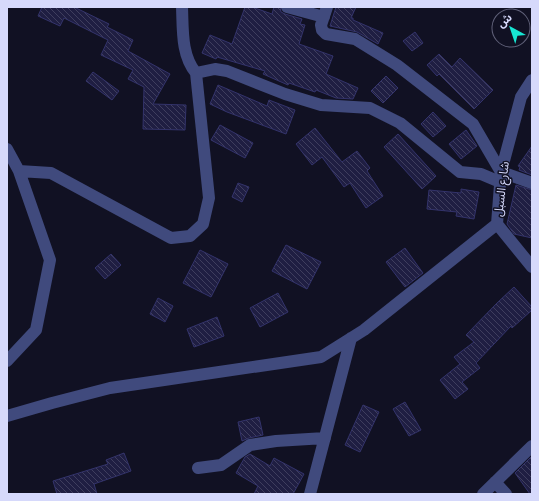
<svg xmlns="http://www.w3.org/2000/svg" width="539" height="501" font-family="'Golos Text','Noto Sans Arabic',sans-serif">
	<style>
		.building { fill: url(#building-back-hatch); stroke: #33336b }
		.lines { fill: none; stroke-linecap: round; stroke-linejoin: round }
		.minor { stroke: #404a7d; stroke-width: 12 }
		.labels { text-anchor: middle; dominant-baseline: central; stroke-width: 3; stroke-linejoin: round; paint-order: stroke }
		.street-label { font-size: 12px; fill: #d6d9fb; stroke: #111123 }
	</style>
	<defs>
		<pattern id="building-back-hatch" width="6" height="6" patternUnits="userSpaceOnUse"><rect width="6" height="6" fill="#1f1e42"/><path d="M-1 5l2 2M0 0l6 6M5-1l2 2" fill="none" stroke="#3f3e5e"/></pattern>
	</defs>
	<rect width="100%" height="100%" fill="#111123"/>
	<!-- building -->
	<path class="building" d="M42 7H74L109 24 107 27 133 40 128 51 170 74 153 104 186 105 185 130 143 129 144 87 128 79 133 70 101 55 108 40 64 18 60 26 38 16Z
		M245 7H252L272 14 274 7H280L281 12 285 14 302 19 300 24 305 25 299 44 333 56 326 74 358 88 353 99 336 98 316 90 315 92 289 83 288 85 263 74 265 71 217 57 216 59 202 53 210 35 232 44Z
		M336 7H356L351 18H353V20L383 33 378 44 357 32 330 26Z
		M415 32 423 43 412 51 403 41Z
		M439 54 452 67 460 58 493 90 474 109 439 74 437 76 427 65Z
		M93 72 119 91 112 100 86 81Z
		M386 76 398 88 383 103 371 91Z
		M218 85 267 106 269 100 295 110 286 134 227 112 210 104Z
		M433 112 446 126 433 137 421 124Z
		M220 125 253 143 245 158 211 140Z
		M315 128 342 162 357 151 370 168 367 171 383 196 366 208 350 183 344 187 322 157 312 165 296 144Z
		M466 130 477 146 461 159 449 144Z
		M398 134 436 176 422 189 384 147Z
		M532 146V175L519 170 520 167 518 166Z
		M238 183 249 187 242 202 232 197Z
		M516 185 532 190V238L514 234 507 224Z
		M461 189 479 192 474 219 456 216 457 212 427 209 429 190 461 193Z
		M286 245 321 262 307 289 272 271Z
		M405 248 423 273 405 287 386 262Z
		M200 250 228 264 211 297 183 283Z
		M111 254 121 265 105 279 95 268Z
		M514 287 532 307V310L512 328 511 326 476 363 480 368 462 382 468 389 455 399 440 380 460 364 454 357 474 342 466 335 497 303Z
		M278 293 288 312 260 327 250 308Z
		M158 298 173 306 165 322 150 314Z
		M217 317 224 336 194 347 187 329Z
		M405 402 421 430 409 436 393 409Z
		M363 405 379 412 360 452 345 445Z
		M259 417 263 435 249 438 242 441 238 422Z
		M124 453 131 471 94 484 97 494H57L53 481 108 464 106 460Z
		M250 454 270 466 274 458 304 474 293 494H254L258 486 236 473 245 457Z
		M532 456V494H530L515 473Z"/>
	<g class="lines">
		<!-- minor -->
		<path class="minor" d="M182 7C183 29 181 55 196 73
			M287 7 324 17
			M327 7 321 25 322 30 326 34 355 39 397 65 473 124 501 172 532 183
			M532 80 521 97 501 172 497 224 532 267
			M7 149 19 171 50 260 36 330 7 361
			M19 171 51 173 171 238 190 236 203 224 209 198 196 73 215 69 227 71 285 94 321 105 370 108 400 123 460 172 481 174 500 182
			M7 416 52 403 110 388 321 357 364 330 497 224
			M198 468 221 465 250 445 276 441 325 438
			M495 482 506 494
			M310 494 351 338
			M483 494 532 446"/>
	</g>
	<g class="labels">
		<!-- street labels -->
		<g class="street-label">
			<text transform="translate(501 189) rotate(-83)">شارع السبل</text>
		</g>
	</g>
	<!-- border -->
	<rect width="539" height="501" fill="none" stroke="#d6d9fb" stroke-width="16"/>
	<!-- north arrow -->
	<g transform="translate(511 28) rotate(320)"><circle r="19" fill="#111123" stroke="#606179"/>
	<path d="M0-3L7 15L0 10L-7 15Z" fill="#17e6d3"/>
	<text y="-6" font-size="11" font-weight="bold" text-anchor="middle" fill="#d6d9fb">ش</text>
	</g>
</svg>
